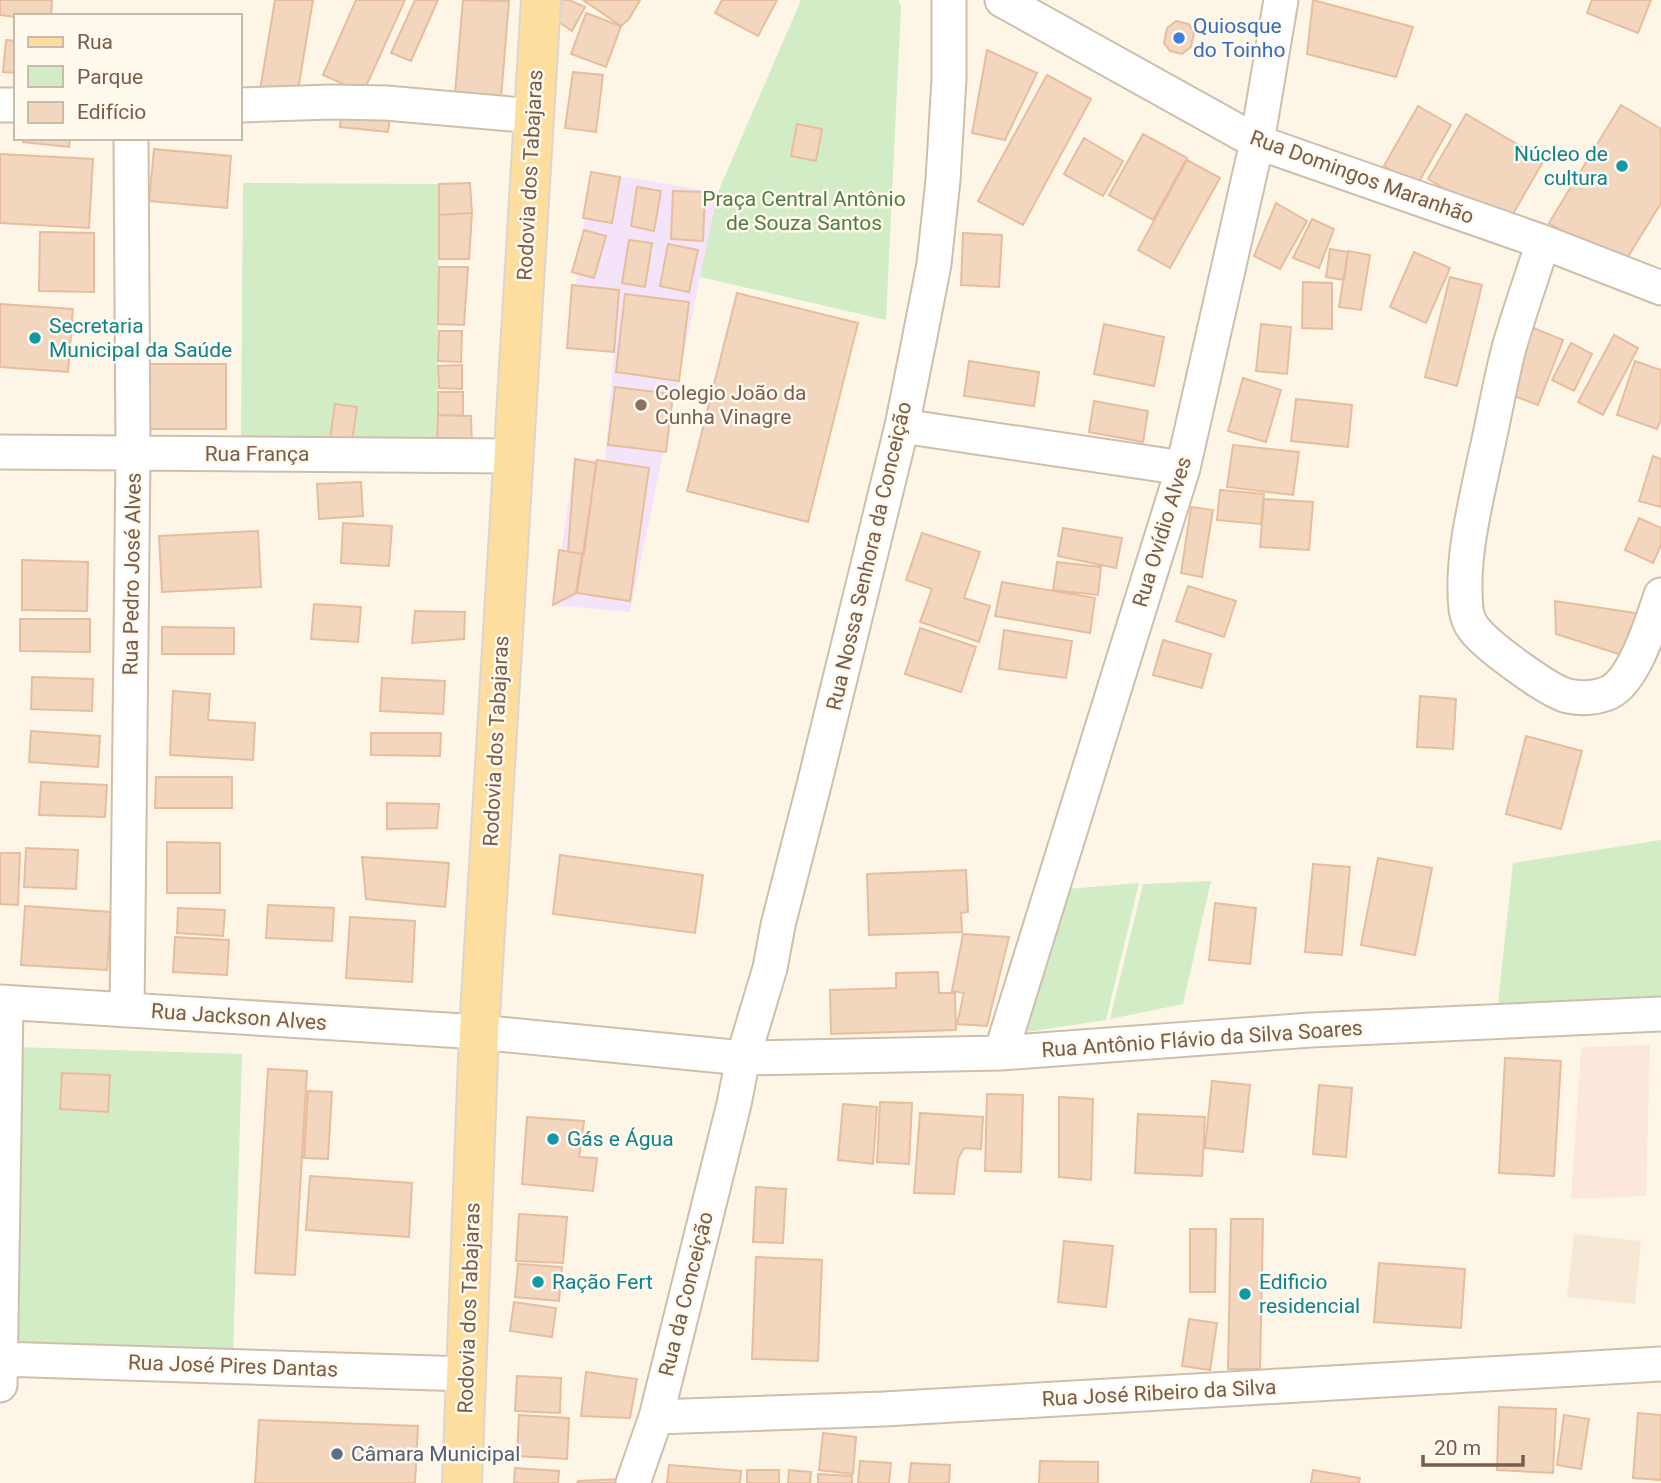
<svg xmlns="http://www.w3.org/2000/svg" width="1661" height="1483" font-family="Roboto,sans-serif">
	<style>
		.residential { fill: #f5e8d5 }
		.commercial { fill: #fde7db }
		.education { fill: #f3e4fa }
		.green { fill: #d2ecc5 }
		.building { fill: #f3d6be; stroke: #e7bd9e; stroke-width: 2 }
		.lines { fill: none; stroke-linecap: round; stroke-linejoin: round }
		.minor-casing { stroke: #cfbeac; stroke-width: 37 }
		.primary-casing { stroke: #dcd5d0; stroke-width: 42 }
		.minor { stroke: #fff; stroke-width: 33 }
		.primary { stroke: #fdde9e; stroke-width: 38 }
		.shop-dot { fill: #3f7fe0; stroke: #fff9ee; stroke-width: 2.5 }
		.culture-dot { fill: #0f9aa8; stroke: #fff9ee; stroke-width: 2.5 }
		.education-dot { fill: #8d6e63; stroke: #fff9ee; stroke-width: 2.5 }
		.service-dot { fill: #5c6f8a; stroke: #fff9ee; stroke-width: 2.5 }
		.labels { text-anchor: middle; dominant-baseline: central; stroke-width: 5; stroke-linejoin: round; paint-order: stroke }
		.shop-label { font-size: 21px; fill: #366cbe; stroke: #fff9ee; text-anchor: start }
		.culture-label { font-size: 21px; fill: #0d838f; stroke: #fff9ee; text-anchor: start }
		.street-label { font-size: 21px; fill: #785d4a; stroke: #fff9ee }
		.park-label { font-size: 21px; fill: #507e42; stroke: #fff9ee }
		.education-label { font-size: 21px; fill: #785e54; stroke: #fff9ee; text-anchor: start }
		.service-label { font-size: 21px; fill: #4e5e75; stroke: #fff9ee; text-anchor: start }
	</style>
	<rect width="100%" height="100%" fill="#fdf6e7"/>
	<!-- residential -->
	<path class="residential" d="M1574 1234 1641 1241 1635 1304 1567 1297Z"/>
	<!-- commercial -->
	<path class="commercial" d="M1650 1045 1646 1196 1571 1199 1581 1047Z"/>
	<!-- education -->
	<path class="education" d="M591 172 718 192 630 612 553 605 575 459 605 460 614 352 567 348Z"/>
	<!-- green -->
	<path class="green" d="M801 0H898L901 6 886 320 700 277 718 192Z
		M243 183 439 184 437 446 241 445Z
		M1661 840V998L1498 1004 1513 863Z
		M1211 881 1183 1004 1110 1019 1143 884Z
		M1139 883 1106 1020 1013 1034 1055 890Z
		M15 1047 242 1054 233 1357 7 1350Z"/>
	<!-- building -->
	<path class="building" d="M0 0H52L51 16 16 17 0 15Z
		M275 0H313L297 96 260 90Z
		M356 0H405L363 93 323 75Z
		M415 0H438L411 61 391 53Z
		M463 0 509 1 501 98 455 94Z
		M562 0H569L585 7 572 31 553 18Z
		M583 0H640L629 19 621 26Z
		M722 0H777L758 36 715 13Z
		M1313 0 1413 27 1396 77 1307 54Z
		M1592 0H1651L1638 33 1587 13Z
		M586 13 621 26 606 67 571 54Z
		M1176 21 1189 24 1194 33 1191 47 1182 54 1170 51 1164 43 1167 28Z
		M6 40 16 41V73L3 72Z
		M987 50 1037 73 1005 140 972 133Z
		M573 72 603 75 596 132 565 128Z
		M1047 75 1091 99 1023 225 978 201Z
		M1621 105 1661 129V203L1621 268 1549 223Z
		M1418 106 1451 125 1417 185 1384 166Z
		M341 113 390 117 388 132 340 127Z
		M1466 114 1544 160 1506 226 1428 179Z
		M797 124 822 129 816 161 791 156Z
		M1143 134 1187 158 1153 220 1109 195Z
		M23 138H70L69 147 23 142Z
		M1084 138 1123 161 1103 196 1064 174Z
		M154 149 231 156 227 208 149 201Z
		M0 154 93 159 89 228 0 223Z
		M1187 160 1220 178 1170 268 1138 250Z
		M591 172 620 177 612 223 583 218Z
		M470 183 472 213 439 215V184Z
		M637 187 661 191 654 231 631 226Z
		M673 191 705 192 703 241 671 239Z
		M1276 203 1307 221 1280 269 1254 256Z
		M472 213 469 259H439V215Z
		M1312 219 1334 229 1319 268 1293 258Z
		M584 230 606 236 594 278 572 272Z
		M40 232 94 233V292L39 291Z
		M963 233 1002 235 999 287 961 285Z
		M629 240 652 243 645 287 622 283Z
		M668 244 698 250 689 292 660 286Z
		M1330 249 1348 252 1344 280 1326 277Z
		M1348 251 1370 255 1361 310 1339 307Z
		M1414 252 1450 268 1426 323 1390 307Z
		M439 267H468L464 325 438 324Z
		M1450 277 1482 285 1457 386 1425 377Z
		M1303 282 1332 283V329L1302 328Z
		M572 285 619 290 614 352 567 348Z
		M737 293 858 323 808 522 687 491Z
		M625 294 689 302 679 381 616 372Z
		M0 304 73 309 68 372 0 367Z
		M1104 324 1164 337 1154 386 1094 374Z
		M1261 324 1291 327 1287 374 1256 371Z
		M1531 327 1563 340 1538 405 1506 393Z
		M439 331H462L461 362 438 361Z
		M1614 335 1638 348 1603 415 1578 402Z
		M1571 343 1592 354 1574 391 1552 380Z
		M969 361 1039 372 1034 406 964 396Z
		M1635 361 1661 370V419L1657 429 1617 415Z
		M148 364H226V429H148Z
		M462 365V389L439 388 438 366Z
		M1243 378 1281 390 1266 442 1228 431Z
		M615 387 673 394 666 452 608 445Z
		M438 392H463V416L438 415Z
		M1296 399 1352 405 1348 447 1291 441Z
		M1094 401 1148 411 1143 442 1089 432Z
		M335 404 357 407 351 448 329 445Z
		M438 415 471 416 472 446H437Z
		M1233 445 1299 452 1293 495 1227 487Z
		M1653 456 1661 459V507L1639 501Z
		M575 459 596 463 584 554 568 552Z
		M597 460 649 468 630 601 577 593Z
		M361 482 363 516 319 519 317 484Z
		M1220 490 1264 494 1261 524 1217 520Z
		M1264 499 1313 502 1309 550 1260 547Z
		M1191 507 1213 510 1202 577 1181 573Z
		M1639 518 1661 528V545L1653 563 1625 550Z
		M343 523 392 526 389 566 341 563Z
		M1063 528 1122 538 1116 568 1058 556Z
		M258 531 261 587 162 592 159 536Z
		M922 533 980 552 964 598 990 606 979 642 920 622 932 589 906 580Z
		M559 550 582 554 576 593 553 605Z
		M22 560 88 562 87 611 22 610Z
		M1057 562 1101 567 1098 595 1053 590Z
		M1002 582 1095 598 1090 633 995 616Z
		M1188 586 1236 601 1224 637 1176 621Z
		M1555 601 1642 614 1622 655 1556 634Z
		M314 604 361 607 358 642 311 639Z
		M415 611 465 612 464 639 412 643Z
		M20 619H90V652L20 651Z
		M162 627 234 628V654H162Z
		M920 628 976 647 961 692 905 674Z
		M1004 630 1072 641 1066 678 999 669Z
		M1163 640 1211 654 1202 688 1153 675Z
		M32 677 93 679 92 711 31 709Z
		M382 678 445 681 443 714 380 711Z
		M173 691 210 694 208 720 255 723 253 760 170 755Z
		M1420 696 1456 699 1453 749 1417 747Z
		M31 731 100 736 98 767 29 762Z
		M371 733H441L440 756 371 755Z
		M1526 736 1582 751 1561 829 1506 814Z
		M156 777H232V808H155Z
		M41 782 107 785 105 817 39 815Z
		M387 803 439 804 437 828 387 829Z
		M167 842 220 843V893H167Z
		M26 848 78 850 76 889 24 887Z
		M0 853H20L18 905 0 904Z
		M560 855 703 875 695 933 553 914Z
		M362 857 449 863 445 907 366 899Z
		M1378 858 1432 868 1415 955 1361 945Z
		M1313 864 1350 867 1342 955 1305 952Z
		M966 870 968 912 961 913 962 932 869 935 867 874Z
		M1215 903 1256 908 1250 964 1209 960Z
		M268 905 334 908 332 941 266 938Z
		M25 906 111 912 107 970 21 965Z
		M178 908 225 910 223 936 177 933Z
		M350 917 415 921 412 982 346 978Z
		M963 934 1009 937 987 1026 957 1024 964 993 952 991Z
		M175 937 229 940 227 975 173 972Z
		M938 972 939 993H955L956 1030 831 1034 830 990 896 988V973Z
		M1505 1058 1561 1061 1554 1176 1499 1173Z
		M268 1069 307 1071 295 1275 255 1273Z
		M62 1073 110 1075 108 1112 60 1109Z
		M1212 1081 1250 1085 1243 1152 1205 1148Z
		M1319 1085 1352 1088 1346 1157 1313 1154Z
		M308 1091 332 1092 328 1159 304 1158Z
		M987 1094 1023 1095 1021 1172 985 1171Z
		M1059 1097 1093 1099 1091 1180 1059 1177Z
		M880 1102 912 1103 909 1164 877 1162Z
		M843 1104 877 1107 873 1164 838 1160Z
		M920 1113 983 1117 981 1149 964 1148 958 1159 954 1194 914 1193Z
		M1138 1114 1205 1117 1202 1176 1135 1173Z
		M527 1117 584 1121 579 1157 597 1158 593 1191 522 1184Z
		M310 1176 412 1183 409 1237 306 1230Z
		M756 1187 786 1189 783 1243 753 1242Z
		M519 1214 567 1217 563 1263 516 1261Z
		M1231 1219H1263L1260 1369H1228Z
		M1190 1229H1216L1215 1292H1190Z
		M1064 1241 1113 1246 1106 1307 1058 1302Z
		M756 1257 822 1260 818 1361 752 1359Z
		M1379 1263 1465 1269 1461 1328 1374 1322Z
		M518 1264 562 1267 559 1301 515 1297Z
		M514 1302 556 1308 552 1337 510 1331Z
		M1189 1319 1217 1323 1210 1370 1182 1366Z
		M586 1372 637 1379 630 1418 581 1416Z
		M517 1376 561 1378 560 1413 515 1411Z
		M1499 1407 1556 1409 1553 1473 1497 1470Z
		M1638 1413 1661 1415V1480L1633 1478Z
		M519 1415 569 1418 567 1459 517 1456Z
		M1564 1415 1589 1419 1581 1469 1557 1465Z
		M259 1420 418 1426 415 1483H255Z
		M823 1433 856 1437 853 1474 819 1470Z
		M860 1461 891 1463 889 1483H858Z
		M1040 1461 1098 1462V1483H1039Z
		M911 1463 950 1465 949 1483H909Z
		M669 1465 741 1471 740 1483H667Z
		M515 1468 559 1471 558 1483H514Z
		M747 1470H779V1483H747Z
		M789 1470 811 1472 810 1483H788Z
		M1313 1470 1360 1478 1359 1483H1311Z
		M818 1474 852 1476V1483H818Z
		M621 1479 620 1483H577L578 1481Z"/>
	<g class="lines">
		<!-- minor casing -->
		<g class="minor-casing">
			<path id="minor" d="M1002 0 1257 142 1543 242 1661 288
				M0 105H16
				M240 105 332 102 386 103 534 116
				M1543 242C1532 277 1519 313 1509 348 1499 386 1493 425 1484 462 1474 510 1461 560 1466 609 1467 616 1470 624 1474 629 1487 646 1548 691 1568 696 1581 699 1598 698 1610 692 1635 679 1652 621 1661 595
				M902 426 1183 468
				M0 452 514 456
				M0 1002 479 1032 743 1058 1001 1053 1311 1030 1661 1014
				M127 1010 133 453 131 138
				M1001 1053 1183 468 1257 142 1281 0
				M0 1359 467 1374
				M0 1385 6 1003
				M656 1417 884 1409 1661 1364
				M633 1483 656 1417 734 1104 743 1058 770 968 778 925 814 785 902 426 919 341 934 264 943 180 949 79V0"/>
		</g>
		<!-- primary casing -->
		<g class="primary-casing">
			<path id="primary" d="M462 1483 479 1032 541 0"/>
		</g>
		<!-- minor -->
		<use href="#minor" class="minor"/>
		<!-- primary -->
		<use href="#primary" class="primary"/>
	</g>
	<!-- markers -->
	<circle class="shop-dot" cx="1179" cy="38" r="7"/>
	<g class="culture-dot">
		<circle cx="1622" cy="166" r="7"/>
		<circle cx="35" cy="338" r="7"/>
		<circle cx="553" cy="1139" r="7"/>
		<circle cx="538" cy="1282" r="7"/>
		<circle cx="1245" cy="1294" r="7"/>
	</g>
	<circle class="education-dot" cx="641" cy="405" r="7"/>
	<circle class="service-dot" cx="337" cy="1454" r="7"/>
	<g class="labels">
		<!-- shop labels -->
		<g class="shop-label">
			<text x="1193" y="26">Quiosque<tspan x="1193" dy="24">do Toinho</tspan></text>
		</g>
		<!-- culture labels -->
		<g class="culture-label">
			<text x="1608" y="154" text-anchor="end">Núcleo de<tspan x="1608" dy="24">cultura</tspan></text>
			<text x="49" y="326">Secretaria<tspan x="49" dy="24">Municipal da Saúde</tspan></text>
			<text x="567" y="1139">Gás e Água</text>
			<text x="552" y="1282">Ração Fert</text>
			<text x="1259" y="1282">Edificio<tspan x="1259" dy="24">residencial</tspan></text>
		</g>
		<!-- street labels -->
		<g class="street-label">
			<text transform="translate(530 175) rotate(-87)">Rodovia dos Tabajaras</text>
			<text transform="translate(1362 177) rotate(20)">Rua Domingos Maranhão</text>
			<text x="257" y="454">Rua França</text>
			<text transform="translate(1162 532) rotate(-73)">Rua Ovídio Alves</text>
			<text transform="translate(869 556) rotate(-77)">Rua Nossa Senhora da Conceição</text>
			<text transform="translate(132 574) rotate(-89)">Rua Pedro José Alves</text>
			<text transform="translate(496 741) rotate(-87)">Rodovia dos Tabajaras</text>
			<text transform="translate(239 1017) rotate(4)">Rua Jackson Alves</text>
			<text transform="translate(1202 1039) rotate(-4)">Rua Antônio Flávio da Silva Soares</text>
			<text transform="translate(686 1294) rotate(-76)">Rua da Conceição</text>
			<text transform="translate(469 1308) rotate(-88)">Rodovia dos Tabajaras</text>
			<text transform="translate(233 1366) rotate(2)">Rua José Pires Dantas</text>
			<text transform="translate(1159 1393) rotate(-3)">Rua José Ribeiro da Silva</text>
		</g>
		<!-- park labels -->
		<g class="park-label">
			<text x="804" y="199">Praça Central Antônio<tspan x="804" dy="24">de Souza Santos</tspan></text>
		</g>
		<!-- education labels -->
		<g class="education-label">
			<text x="655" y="393">Colegio João da<tspan x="655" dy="24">Cunha Vinagre</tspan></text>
		</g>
		<!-- service labels -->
		<g class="service-label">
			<text x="351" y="1454">Câmara Municipal</text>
		</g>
	</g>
	<!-- legend -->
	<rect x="14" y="14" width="228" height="126" fill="#fff9ee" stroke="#c9bbac" stroke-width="2"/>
	<rect x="28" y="37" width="35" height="10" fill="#fdde9e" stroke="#c9bbac" stroke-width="2"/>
	<text x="77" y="49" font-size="21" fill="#785d4a">Rua</text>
	<rect x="28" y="66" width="35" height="21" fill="#d2ecc5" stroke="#c9bbac" stroke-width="2"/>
	<text x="77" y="84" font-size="21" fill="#785d4a">Parque</text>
	<rect x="28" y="102" width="35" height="21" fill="#f3d6be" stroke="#c9bbac" stroke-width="2"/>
	<text x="77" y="119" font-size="21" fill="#785d4a">Edifício</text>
	<!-- scale -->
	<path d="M1423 1455v10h100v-10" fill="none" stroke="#785d4a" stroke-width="3.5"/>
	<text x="1434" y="1455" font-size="21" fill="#785d4a" stroke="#fff9ee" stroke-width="5" paint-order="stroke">20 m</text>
</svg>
